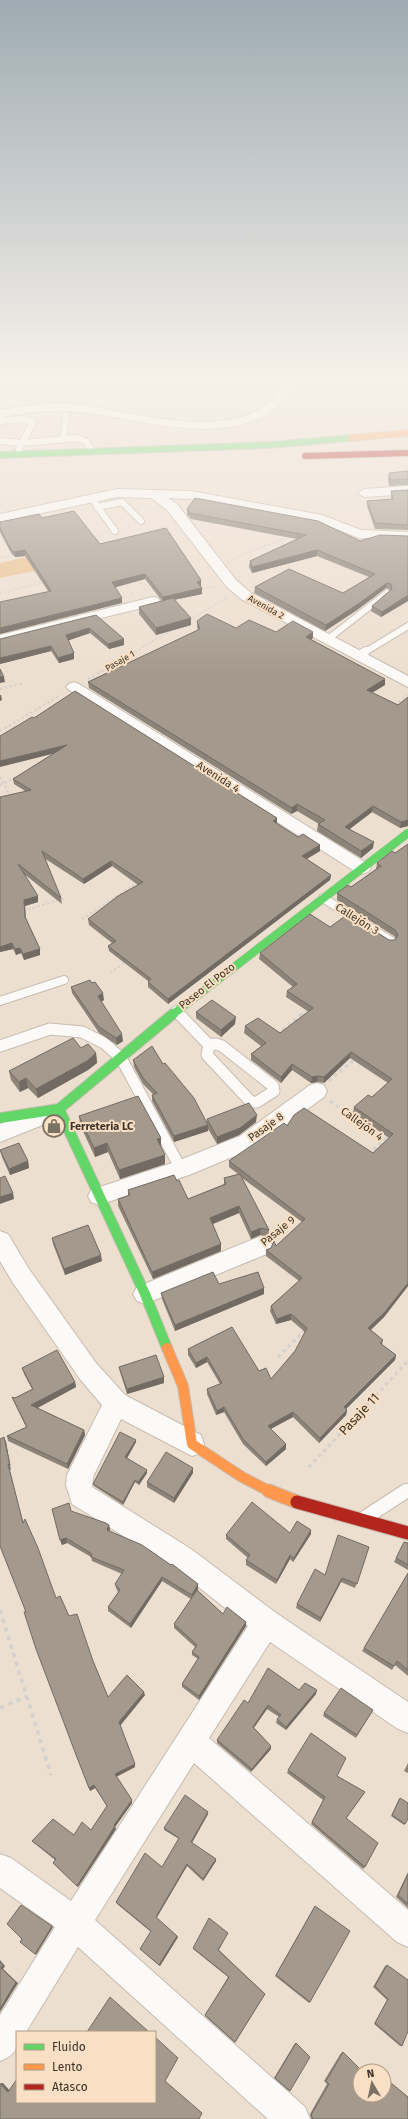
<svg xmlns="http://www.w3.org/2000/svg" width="408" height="2119" font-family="'Fira Sans',sans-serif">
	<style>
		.green { fill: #ebc294 }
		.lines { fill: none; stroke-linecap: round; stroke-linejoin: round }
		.lane-far3-casing { stroke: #c7bcb1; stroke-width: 8 }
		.lane-far2-casing { stroke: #c7bcb1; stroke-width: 10 }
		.lane-far1-casing { stroke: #c7bcb1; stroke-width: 13 }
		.lane-casing { stroke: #c7bcb1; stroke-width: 16 }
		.street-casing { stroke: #c7bcb1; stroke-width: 2 }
		.fast-far2-casing { stroke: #c7bcb1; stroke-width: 8 }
		.fast-far1-casing { stroke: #c7bcb1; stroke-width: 9 }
		.fast-casing { stroke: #c7bcb1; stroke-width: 12 }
		.slow-far2-casing { stroke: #c7bcb1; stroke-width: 8 }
		.slow-far1-casing { stroke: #c7bcb1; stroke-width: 12 }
		.slow-casing { stroke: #c7bcb1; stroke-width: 15 }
		.jam-far1-casing { stroke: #c7bcb1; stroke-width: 8 }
		.jam-casing { stroke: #c7bcb1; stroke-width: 15 }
		.path-far3 { stroke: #d5d1cd; stroke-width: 1.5; stroke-dasharray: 2 2; stroke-linecap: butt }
		.path-far2 { stroke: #d5d1cd; stroke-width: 2; stroke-dasharray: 2.5 2.5; stroke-linecap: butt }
		.path-far1 { stroke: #d5d1cd; stroke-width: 3; stroke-dasharray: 3.5 3.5; stroke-linecap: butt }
		.path { stroke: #d5d1cd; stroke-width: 3.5; stroke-dasharray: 4.5 4.5; stroke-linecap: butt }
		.lane-far3 { stroke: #fcfaf8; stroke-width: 6 }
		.lane-far2 { stroke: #fcfaf8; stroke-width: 8 }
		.lane-far1 { stroke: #fcfaf8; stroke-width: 11 }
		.lane { stroke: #fcfaf8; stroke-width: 14 }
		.street { fill: #fcfaf8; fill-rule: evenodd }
		.fast-far2 { stroke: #63d668; stroke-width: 6 }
		.fast-far1 { stroke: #63d668; stroke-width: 8 }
		.fast { stroke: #63d668; stroke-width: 10 }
		.slow-far2 { stroke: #ff974d; stroke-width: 6 }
		.slow-far1 { stroke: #ff974d; stroke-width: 10 }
		.slow { stroke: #ff974d; stroke-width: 13 }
		.jam-far1 { stroke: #b3261e; stroke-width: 6 }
		.jam { stroke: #b3261e; stroke-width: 13 }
		.wall { fill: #8c8479 }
		.shaded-wall { fill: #726b63 }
		.building { fill: #a3998d; stroke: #726b63 }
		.labels { text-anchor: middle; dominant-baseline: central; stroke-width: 4; stroke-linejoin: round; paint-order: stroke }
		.far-street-label { font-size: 9px; fill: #3e342a; stroke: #f9dfc4 }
		.street-label { font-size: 11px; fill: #3e342a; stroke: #f9dfc4 }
		.poi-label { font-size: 11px; font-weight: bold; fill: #3e342a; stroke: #f9dfc4; text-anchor: start }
		.near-street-label { font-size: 13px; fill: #3e342a; stroke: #f9dfc4 }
	</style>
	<rect width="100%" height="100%" fill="#eddfd0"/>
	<!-- green -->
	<path class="green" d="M31 556 39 570 0 578V563Z"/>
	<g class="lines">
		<!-- lane-far3 casing -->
		<g class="lane-far3-casing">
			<path id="lane-far3" d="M0 381 5 380
				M0 421 22 419 33 422 22 443 77 438 87 442 92 452
				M63 440 66 415
				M0 441 22 443 19 449
				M94 502 115 531
				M97 507 122 502 141 521
				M328 639 387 593
				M365 652 408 626"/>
		</g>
		<!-- lane-far2 casing -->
		<g class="lane-far2-casing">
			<path id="lane-far2" d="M359 655 366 651
				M323 898 391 941
				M0 1001 64 980
				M176 1010 180 1015"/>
		</g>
		<!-- lane-far1 casing -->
		<g class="lane-far1-casing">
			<path id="lane-far1" d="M179 1014 209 1045
				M216 1044 222 1046 273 1086 274 1091 257 1102H251L207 1055 209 1045Z
				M0 1046 50 1029 82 1032 104 1043 121 1058 181 1169
				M405 1492 408 1490"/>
		</g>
		<!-- lane casing -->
		<g class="lane-casing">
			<path id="lane" d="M366 1517 406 1491"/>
		</g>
		<!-- street casing -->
		<g class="street-casing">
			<path id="street" d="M268 375 284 377 292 392 290 394C284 400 277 409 270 413 211 446 141 418 79 412 53 409 26 412 0 418V410C26 405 53 402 79 405 135 411 210 438 262 408 269 404 274 397 280 391L275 381Z
				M408 486V494L364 497 358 493 364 489Z
				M117 489 191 491 322 515 361 530 408 532V540L359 538 319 522 191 499 168 498 177 504 236 580 251 593 408 676V687L241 599 226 586 167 510 151 498 117 497 0 522V514Z
				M153 597 158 598 160 601 158 604 0 643V635Z
				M74 682 79 684 368 864 371 868 368 872 362 874 356 872 69 690 66 687 69 684Z
				M317 1083 324 1085 327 1091 324 1097 254 1148 189 1175 99 1205 91 1202 88 1196 91 1190 175 1162 240 1136 310 1085Z
				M48 1106 55 1108 58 1114 55 1120 0 1142V1124Z
				M0 1231 8 1234 29 1269 96 1363 125 1395 201 1435 204 1444 201 1453 192 1456 121 1419 93 1477 92 1487 191 1549 276 1613 408 1702V1733L398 1729 270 1642 209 1738 408 1910V1947L397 1942 194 1763 95 1920 305 2107 310 2119H268L78 1947 26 2032H17C17 2050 17 2054 0 2061V2015L55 1927 0 1888V1854L11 1858 71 1901 248 1626 173 1567 72 1504 66 1485 67 1475 102 1405 80 1379 13 1283 0 1261Z
				M261 1236 269 1239 272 1246 269 1253 145 1304 137 1301 133 1294 137 1287Z"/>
		</g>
		<!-- fast-far2 casing -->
		<g class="fast-far2-casing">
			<path id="fast-far2" d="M0 455 269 445 351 438"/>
		</g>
		<!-- fast-far1 casing -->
		<g class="fast-far1-casing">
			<path id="fast-far1" d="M172 1015 408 833"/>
		</g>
		<!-- fast casing -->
		<g class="fast-casing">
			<path id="fast" d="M59 1109 145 1294 167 1348
				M0 1118 59 1109 173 1014"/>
		</g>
		<!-- slow-far2 casing -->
		<g class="slow-far2-casing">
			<path id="slow-far2" d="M351 438 408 433"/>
		</g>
		<!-- slow-far1 casing -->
		<g class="slow-far1-casing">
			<path id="slow-far1" d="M167 1348 183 1386 192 1444 242 1477 271 1492"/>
		</g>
		<!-- slow casing -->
		<g class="slow-casing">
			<path id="slow" d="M269 1491 297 1502"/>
		</g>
		<!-- jam-far1 casing -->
		<g class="jam-far1-casing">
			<path id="jam-far1" d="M305 456 408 453"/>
		</g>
		<!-- jam casing -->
		<g class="jam-casing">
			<path id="jam" d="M297 1502 408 1533"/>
		</g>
		<!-- path-far3 -->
		<path class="path-far3" d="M95 536 100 544
			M92 537 103 534
			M0 558 15 554
			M231 560 289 536
			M138 579 146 591
			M125 582 133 594
			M199 590 216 586
			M0 593 46 582
			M190 619 227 598
			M135 652 172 630"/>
		<!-- path-far2 -->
		<path class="path-far2" d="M88 679 137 651
			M0 689 24 683
			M394 705 407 695
			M0 731 61 695
			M0 777 11 798
			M0 785 18 776
			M23 911 63 899 53 880
			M82 919 138 882
			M110 973 126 962
			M301 1015 309 1008"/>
		<!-- path-far1 -->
		<path class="path-far1" d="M277 1034 302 1014
			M329 1081 356 1058
			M330 1101 388 1143
			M368 1154 390 1135
			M274 1234 296 1215
			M278 1357 305 1330
			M309 1467 408 1361"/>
		<!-- path -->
		<path class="path" d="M0 1610 51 1775
			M0 1708 27 1696"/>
		<!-- lane-far3 -->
		<use href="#lane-far3" class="lane-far3"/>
		<!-- lane-far2 -->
		<use href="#lane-far2" class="lane-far2"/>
		<!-- lane-far1 -->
		<use href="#lane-far1" class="lane-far1"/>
		<!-- lane -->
		<use href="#lane" class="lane"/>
		<!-- street -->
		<use href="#street" class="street"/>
		<!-- fast-far2 -->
		<use href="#fast-far2" class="fast-far2"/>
		<!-- fast-far1 -->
		<use href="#fast-far1" class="fast-far1"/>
		<!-- fast -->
		<use href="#fast" class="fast"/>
		<!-- slow-far2 -->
		<use href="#slow-far2" class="slow-far2"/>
		<!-- slow-far1 -->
		<use href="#slow-far1" class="slow-far1"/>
		<!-- slow -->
		<use href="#slow" class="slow"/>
		<!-- jam-far1 -->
		<use href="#jam-far1" class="jam-far1"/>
		<!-- jam -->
		<use href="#jam" class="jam"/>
	</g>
	<!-- wall -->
	<path class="wall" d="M408 471V485L389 486 388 479 389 473Z
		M408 490V530L375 529 367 506V501L391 499V491Z
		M187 509 360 541 408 601 381 617 371 611 372 606 391 590H390L386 588 357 610 325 631 254 593 255 587 343 593 369 577 317 556 252 573 249 567 250 561 297 539 191 519 187 515Z
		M42 518 100 544 201 586H200L202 588V594L174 600 191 625 156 635 139 614V607L162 601 145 579 115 587 122 603 48 591 25 556 15 557 11 553 0 532V522Z
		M96 615 124 639V645L109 649 90 633 68 640 74 659 59 663 51 651 0 664Z
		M197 621 236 628 276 632 313 638 311 639 385 679V685L372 693 398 705 408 697V826L400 828 372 812 350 829 373 848 361 858 317 831 318 824H319L297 811 291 814 89 688 88 682 198 630 197 627Z
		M34 718 277 824 298 837 320 845V851L306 859 331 875 330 880 168 1004 148 987V981L109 951 108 946 112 943 89 925 88 919 138 885 112 866 84 884 44 858 61 898 62 904 24 874 38 902 25 906 26 918 40 949V955L24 960 21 953 16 955 13 949 0 952 25 791 14 784 13 779 53 754Z
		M408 844V1286L384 1317 371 1330 383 1340 382 1345 396 1355 395 1360 346 1409 347 1410 346 1415 319 1443 293 1417 271 1429 286 1444V1449L266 1466 243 1444 224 1412 216 1415 207 1394V1389L220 1384 207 1362 196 1368 188 1355V1349L259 1371 271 1379 295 1351 305 1332 291 1320 276 1324 270 1311 271 1306 299 1281 266 1256V1250L276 1246 302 1222 242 1178 269 1230 268 1237 260 1235 251 1239 239 1213 213 1224 221 1244V1251L153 1279 118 1206V1199L128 1196V1190L177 1181 188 1199 224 1184V1178L238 1174 229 1167V1161L287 1126 373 1153 389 1138 353 1113 354 1107 372 1097 388 1083 350 1058 324 1083 317 1082 311 1083 292 1070 281 1083 251 1060V1054L261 1046 244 1033 245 1026 280 1033 309 1012 286 997 287 991 293 987 259 959 260 953 330 927 389 940H395L396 939 394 936 337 900V893L351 887 376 869 377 863 395 853Z
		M71 987 104 1000 101 1002 123 1041 117 1045 99 1033 72 993Z
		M196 1012 235 1024 221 1037 196 1018Z
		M81 1048 96 1053 97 1063 88 1070 38 1098 28 1088 20 1092 11 1080 9 1071Z
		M133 1060 163 1064 207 1122V1119L256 1122 239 1135 217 1144 208 1129V1131L174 1142 152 1101V1095L153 1094 143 1084 134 1067Z
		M79 1116 161 1147 165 1164 120 1179 108 1152 95 1157 80 1125Z
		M0 1150 28 1161 29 1168 10 1175 2 1157Z
		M52 1238 102 1261 65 1275 53 1244Z
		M219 1284 264 1288V1294L175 1331 162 1299 161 1293Z
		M119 1367 164 1377V1383L127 1394 120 1372Z
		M22 1368 75 1382 76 1387 37 1408 84 1430 85 1435 68 1469 8 1441 7 1436 26 1427 14 1402 12 1397 15 1398 32 1389 24 1374Z
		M136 1440V1442L127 1458 147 1473 139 1485 135 1482 123 1505 94 1486 93 1484Z
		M6 1442 11 1470 9 1469 23 1522 56 1598 69 1616 93 1661 108 1697 145 1695 120 1725 135 1767 116 1777 132 1803 115 1827 116 1829 78 1887 55 1865 53 1863 55 1860 34 1843 32 1841 74 1835 91 1830 107 1806 95 1788 90 1791 78 1760 26 1612 0 1546Z
		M193 1473 174 1503 147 1487V1482Z
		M52 1509 71 1511 109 1525 110 1530V1531L198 1584V1589L197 1590 223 1614 246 1622V1626L199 1700 182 1687V1684L198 1659 192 1655V1652L195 1647 174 1628V1624L191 1599 162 1581 131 1628 108 1611V1607L118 1592 116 1588 115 1584 122 1574 92 1561 91 1557 67 1543 62 1545Z
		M290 1533 311 1534 293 1562 290 1559 276 1584 246 1565V1560L248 1558 226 1539V1535Z
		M408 1543V1570L394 1562 396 1558Z
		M369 1547 355 1588 341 1582 320 1622 296 1608 297 1604 325 1575Z
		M408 1573V1676L395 1665 392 1670 362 1651 364 1648Z
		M299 1690 316 1694 286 1730 276 1723 277 1719 279 1717 267 1709 254 1728 271 1746V1749L251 1772 217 1743V1740L248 1703Z
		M373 1710 356 1738 323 1716 324 1713Z
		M408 1763V1773L404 1771Z
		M288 1770 337 1776 365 1792 346 1819 365 1867 363 1869 311 1824 323 1800 287 1773Z
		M399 1799 405 1824 404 1825 391 1816Z
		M208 1814 192 1843 216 1859V1861L203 1881 187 1866 156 1918 178 1937 160 1966 140 1949 151 1932 117 1904 116 1902 162 1867 179 1839 164 1830V1828Z
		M408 1872V1908L396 1897Z
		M315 1906 310 2002 309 2003 275 1976Z
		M228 1933 219 1950 265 1994 235 2043 205 2016 228 1977 193 1949V1948Z
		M387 1965 402 2046H400L374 2024 387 2000 373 1987 385 1966Z
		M295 2043H296L290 2091H289L274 2078Z
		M343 2052 384 2095V2078H385L408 2119H311L310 2114 327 2084 324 2081 341 2053Z"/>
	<!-- shaded-wall -->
	<path class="shaded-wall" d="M25 550V556L15 557 14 552Z
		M317 550V556L252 573V567Z
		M145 574V579L113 588 112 582Z
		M201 580V586L197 587V582Z
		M387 583 386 588 357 610 325 631 326 625Z
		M202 588V594L163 602V597Z
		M408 595V601L381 617 382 612Z
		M122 598V603L0 634V628Z
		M191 618V625L156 635V628Z
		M89 628 90 633 67 641 66 635Z
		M313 632V638L306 643V637Z
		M124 639V645L109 649 108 644Z
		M51 646V651L0 664V658Z
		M74 653V659L59 663 58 658Z
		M0 677H4L5 682 0 683Z
		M385 679V685L366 696 367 690Z
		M0 695H1L2 700 0 701Z
		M67 745 68 750 0 767V761Z
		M297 804V811L291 814 292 808Z
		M373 806 372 812 344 833 345 827Z
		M277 818V824L273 821Z
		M408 820V826L400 828 401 822Z
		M374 842 373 848 361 858V851Z
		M320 845V851L302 862V856Z
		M111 861 112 866 84 884 83 879Z
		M331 875 330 880 168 1004V999Z
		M38 896V902L25 906 26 922 24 900Z
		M12 943 13 949 0 952V947Z
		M20 948 21 953 16 955 15 949Z
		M40 949V955L24 960 23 954Z
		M103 993 104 1000 98 1003V996Z
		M236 1017 235 1024 221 1037V1030Z
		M122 1034 123 1041 117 1045 116 1038Z
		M351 1052 350 1058 324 1083V1077Z
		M96 1053 97 1063 88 1070 38 1098 36 1089Z
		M292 1064V1070L281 1083V1077Z
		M318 1076 317 1082 311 1083 312 1077Z
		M26 1078 28 1088 20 1092 19 1082Z
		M257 1115 256 1122 239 1135 217 1144V1137Z
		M208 1125V1131L174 1142V1136Z
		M161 1138V1147L157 1148V1139Z
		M107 1143 108 1152 95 1157 94 1148Z
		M165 1155V1164L120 1179 119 1170Z
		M28 1161 29 1168 10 1175 9 1169Z
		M13 1193 14 1199 0 1204V1197Z
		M239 1206V1213L210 1225V1218Z
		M261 1228 260 1235 251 1239V1232Z
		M221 1244V1251L153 1279 152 1272Z
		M101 1255 102 1261 65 1275 64 1269Z
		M408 1283V1286L384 1317 367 1333 368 1328Z
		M264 1288V1294L175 1331V1325Z
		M291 1314V1320L276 1324 277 1319Z
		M396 1355 395 1360 343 1412 344 1407Z
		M207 1357V1362L196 1368V1363Z
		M164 1377V1383L127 1394V1389Z
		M75 1382 76 1387 32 1411 31 1405Z
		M224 1407V1412L216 1415 217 1411Z
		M347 1410 346 1415 319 1443 320 1438Z
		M293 1412V1417L268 1430V1426Z
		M84 1430 85 1435 68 1469 67 1464Z
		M4 1437 6 1442 11 1470 10 1465Z
		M136 1440V1442L126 1460 125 1457Z
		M286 1444V1449L266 1466V1462Z
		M193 1468V1473L174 1503V1498Z
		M147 1470V1473L139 1485 138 1482Z
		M135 1480V1482L123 1505V1502Z
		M109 1525 110 1530 108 1534 107 1530Z
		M311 1530V1534L293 1562 294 1558Z
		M66 1538 67 1543 62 1545 60 1540Z
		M290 1555V1559L276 1584 277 1580Z
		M162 1577V1581L131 1628 130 1624Z
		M342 1578 341 1582 320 1622 321 1618Z
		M198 1584V1589L192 1599V1595Z
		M246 1622V1626L199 1700V1696Z
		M317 1690 316 1694 286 1730V1727Z
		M144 1692 145 1695 120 1726 119 1722Z
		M268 1705 267 1709 252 1730 253 1727Z
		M271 1746V1749L251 1772 252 1769Z
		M135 1764V1767L116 1777 115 1774Z
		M94 1785 95 1788 90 1791 89 1788Z
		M132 1800V1803L115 1827 116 1829 78 1887 77 1886 114 1825Z
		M208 1812V1814L191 1844V1842Z
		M216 1859V1861L203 1881V1879Z
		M187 1864V1866L156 1919V1917Z
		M52 1926 53 1927 36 1955 35 1954Z
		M177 1936 178 1937 160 1966 159 1965Z
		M0 1960 5 1966 3 1969 18 1983 0 2012 1 1968Z
		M0 2083H3L11 2092H8Z"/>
	<!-- building -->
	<path class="building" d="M408 471V479L390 480 389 473Z
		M408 490V525L375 523 367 501 393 499 391 491Z
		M195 498 318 521 360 541 380 535 408 536V595L382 612 372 606 392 589 391 584 387 583 358 604 326 625 255 587 289 569 343 593 375 574 317 550 252 567 250 561 306 535 190 513 187 509Z
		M74 511 100 544 166 528 201 580 197 582 202 588 163 597 145 574 112 582 122 598 0 628V602L51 591 25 550 14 552 10 548 0 528V522L39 514 42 518Z
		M173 598 191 618 156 628 139 607Z
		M207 614 236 628 249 620 276 632 293 621 313 632 306 637 385 679 367 690 398 705 408 697V820L401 822 373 806 345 827 374 842 361 851 318 824 325 820 297 804 292 808 88 682 200 629 197 621Z
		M96 615 124 639 108 644 89 628 66 635 74 653 58 658 51 646 0 658V639Z
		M0 669 4 677H0Z
		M75 691 277 818 273 821 298 837 303 834 320 845 302 856 331 875 168 999 148 982 151 979 108 946 116 941 88 919 118 896 143 882 111 861 83 879 42 851 61 898 18 864 38 896 24 900 25 917 40 949 23 954 20 948 15 949 12 943 0 947V797L31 790 13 779 67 745 0 761V736L32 717 34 718Z
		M408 844V1283L385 1312 368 1328 383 1340 380 1343 396 1355 344 1407 347 1410 320 1438 293 1412 268 1426 286 1444 266 1462 243 1439 224 1407 217 1411 207 1389 222 1383 207 1357 196 1363 188 1349 232 1327 259 1371 266 1368 271 1379 295 1351 307 1328 291 1314 277 1319 271 1306 302 1278 266 1250 271 1248 274 1241 276 1246 305 1219 229 1161 284 1123 287 1126 294 1115 304 1108 373 1153 393 1134 354 1107 368 1095 372 1097 392 1079 351 1052 324 1077 318 1076 312 1077 292 1064 281 1077 251 1054 266 1043 245 1026 258 1018 280 1033 313 1008 287 991 297 984 260 953 310 914 330 927 348 914 389 940H395L398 935 395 930 337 893 348 885 351 887 381 866 377 863 392 851 395 853Z
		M90 980 92 983 95 982 103 993 98 996 122 1034 116 1038 98 1026 71 987Z
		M212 1000 236 1017 221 1030 196 1012Z
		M73 1038 81 1048 88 1044 96 1053 87 1061 36 1089 26 1078 19 1082 9 1071Z
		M152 1046 163 1064 165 1063 194 1098 208 1125 174 1136 152 1095 157 1093 143 1078 133 1060Z
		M138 1096 161 1138 157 1139 165 1155 119 1170 107 1143 94 1148 79 1116Z
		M249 1103 257 1115 240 1128 217 1137 207 1119Z
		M19 1143 28 1161 9 1169 0 1150Z
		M240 1174 269 1230 261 1228 251 1232 239 1206 210 1218 221 1244 152 1272 118 1199 130 1195 128 1190 174 1175 177 1181 179 1180 188 1199 226 1184 224 1178Z
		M5 1176 13 1193 0 1197V1178Z
		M88 1225 101 1255 64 1269 52 1238Z
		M213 1272 219 1284 258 1272 264 1288 175 1325 161 1293Z
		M57 1350 75 1382 31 1405 84 1430 67 1464 7 1436 27 1427 12 1397 15 1398 33 1389 22 1368Z
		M156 1355 164 1377 127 1389 119 1367Z
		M120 1432 136 1440 125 1457 147 1470 138 1482 135 1480 123 1502 93 1484Z
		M4 1437 10 1465 8 1464 23 1523 25 1519 38 1548 56 1598 60 1596 69 1616 77 1614 93 1661 108 1697 127 1675 144 1692 119 1722 135 1764 115 1774 132 1800 114 1825 115 1826 77 1886 53 1863 56 1859 32 1841 53 1819 74 1835 82 1822 91 1830 107 1806 94 1785 89 1788 78 1760 36 1649 24 1612H26L0 1546V1439Z
		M166 1452 193 1468 174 1498 147 1482Z
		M252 1502 290 1533 297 1521 311 1530 294 1558 290 1555 277 1580 246 1560 250 1555 226 1535Z
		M69 1503 71 1511 106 1523 109 1525 107 1530 142 1545 171 1565 172 1564 198 1584 192 1595 162 1577 130 1624 108 1607 120 1590 115 1584 124 1570 91 1557 92 1554 66 1538 60 1540 52 1509Z
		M338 1535 369 1547 357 1584 342 1578 321 1618 297 1604 315 1569 325 1575Z
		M404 1542 408 1543V1565L396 1558Z
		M408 1573V1670L397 1661 394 1666 364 1648Z
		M197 1590 223 1614 227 1607 246 1622 199 1696 182 1684 199 1657 192 1652 197 1645 174 1624Z
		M268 1668 299 1690 305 1683 317 1690 286 1727 277 1719 281 1715 268 1705 253 1727 271 1746 252 1769 217 1740 244 1700 248 1703Z
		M341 1688 373 1710 357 1735 324 1713Z
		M311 1733 346 1758 337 1776 365 1792 346 1818 378 1843 365 1867 312 1822 325 1797 288 1770Z
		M185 1795 208 1812 191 1842 216 1859 203 1879 187 1864 156 1917 177 1936 159 1965 140 1949 151 1931 116 1902 145 1853 162 1867 179 1838 164 1828Z
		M400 1798 408 1803V1819L405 1824 392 1815Z
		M408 1874V1904L398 1895Z
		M21 1905 52 1926 35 1954 20 1942 22 1939 7 1924Z
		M315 1906 350 1931 310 2002 276 1975Z
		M209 1918 228 1933 218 1950 265 1994 235 2042 205 2015 229 1977 193 1948Z
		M0 1961 3 1965 1 1968 16 1982 0 2009Z
		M387 1965 408 1980V2031L402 2046 375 2023 388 1999 375 1986Z
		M110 1997 149 2032H87Z
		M155 2037 178 2058 165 2081 202 2113 199 2119H0V2084L8 2092 17 2079V2102H155Z
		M296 2043 310 2057 290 2091 275 2078Z
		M343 2052 362 2071H360V2095H384V2080L385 2078 408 2097V2119H313L311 2115 329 2084 326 2081Z"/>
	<!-- sky -->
	<linearGradient id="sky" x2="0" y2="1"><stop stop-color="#9eabb2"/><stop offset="0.56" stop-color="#f7f1ea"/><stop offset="1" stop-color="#f7f1ea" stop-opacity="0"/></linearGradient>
	<rect width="408" height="672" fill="url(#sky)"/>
	<!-- icons -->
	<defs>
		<g id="shop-ring" transform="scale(1.15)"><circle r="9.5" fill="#f9dfc4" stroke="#7b7064" stroke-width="1.5"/><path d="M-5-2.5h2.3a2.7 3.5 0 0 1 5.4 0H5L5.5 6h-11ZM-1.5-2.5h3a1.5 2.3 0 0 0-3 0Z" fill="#7b7064"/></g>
	</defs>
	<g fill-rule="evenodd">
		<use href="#shop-ring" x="54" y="1126"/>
	</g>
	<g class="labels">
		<!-- far-street labels -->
		<g class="far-street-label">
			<text transform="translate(266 607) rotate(29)">Avenida 2</text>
			<text transform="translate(120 661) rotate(-30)">Pasaje 1</text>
		</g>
		<!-- street labels -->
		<g class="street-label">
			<text transform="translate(218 777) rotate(32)">Avenida 4</text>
			<text transform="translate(357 919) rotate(32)">Callejón 3</text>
			<text transform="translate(207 986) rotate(-38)">Paseo El Pozo</text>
			<text transform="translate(362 1124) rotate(36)">Callejón 4</text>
			<text transform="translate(266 1127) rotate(-36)">Pasaje 8</text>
			<text transform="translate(278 1231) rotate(-39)">Pasaje 9</text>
		</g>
		<!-- poi labels -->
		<g class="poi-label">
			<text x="70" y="1126">Ferreteria LC</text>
		</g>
		<!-- near-street labels -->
		<g class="near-street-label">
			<text transform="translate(359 1414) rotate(-47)">Pasaje 11</text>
		</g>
	</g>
	<!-- legend -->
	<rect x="16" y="2031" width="140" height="72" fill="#f9dfc4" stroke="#ae9b86"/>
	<rect x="24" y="2044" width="20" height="6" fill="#63d668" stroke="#ae9b86"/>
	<text x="52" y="2051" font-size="12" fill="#3e342a">Fluido</text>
	<rect x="24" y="2064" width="20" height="6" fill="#ff974d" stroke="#ae9b86"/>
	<text x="52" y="2071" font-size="12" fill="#3e342a">Lento</text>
	<rect x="24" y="2084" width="20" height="6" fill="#b3261e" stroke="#ae9b86"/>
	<text x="52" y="2091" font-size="12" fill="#3e342a">Atasco</text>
	<!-- north arrow -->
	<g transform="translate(372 2083) rotate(351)"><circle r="19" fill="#f9dfc4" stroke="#ae9b86"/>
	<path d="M0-3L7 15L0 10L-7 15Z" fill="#7b7064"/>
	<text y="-6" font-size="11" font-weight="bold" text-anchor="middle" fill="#3e342a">N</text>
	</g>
</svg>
